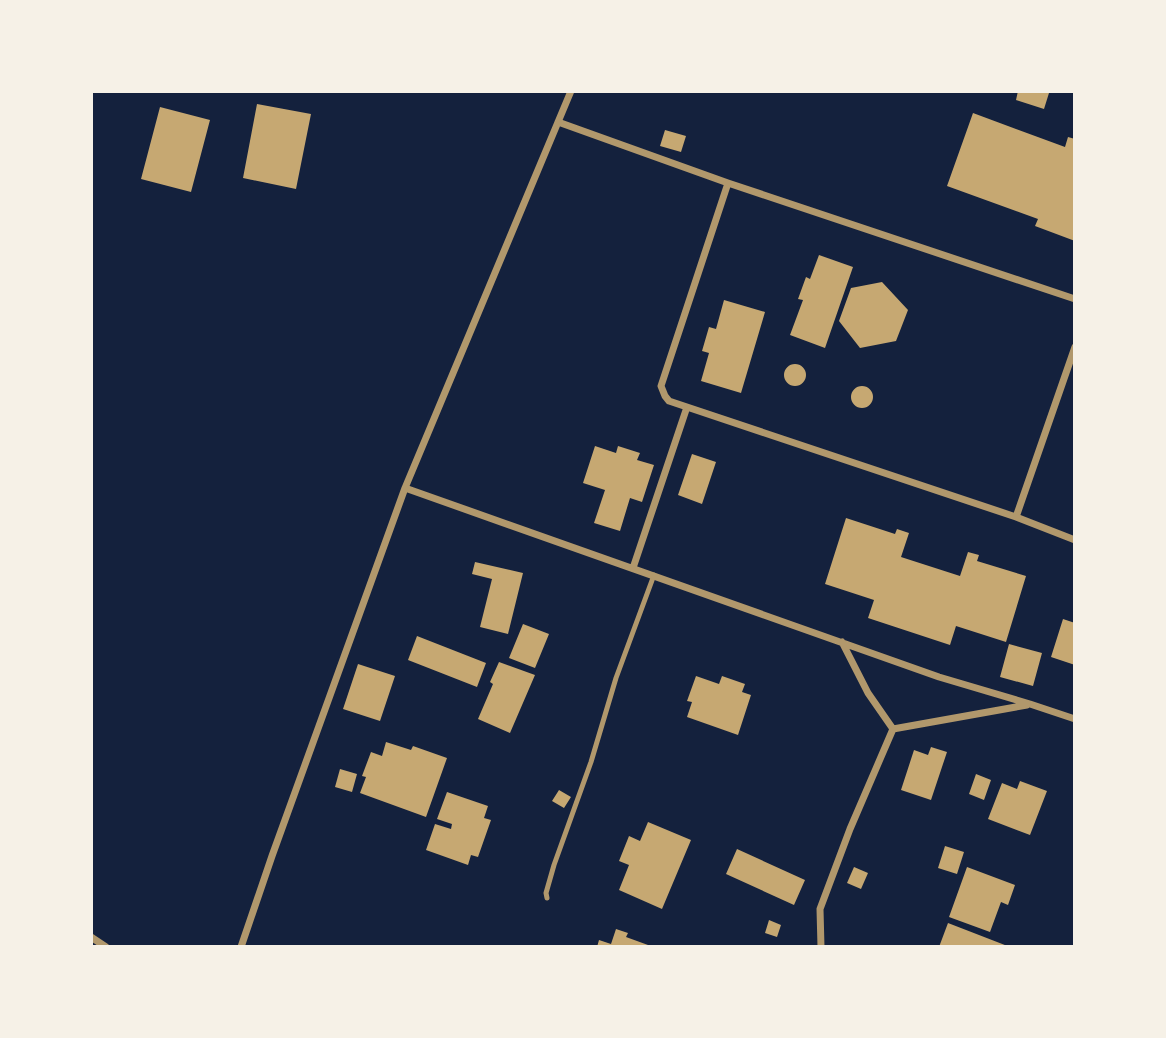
<svg xmlns="http://www.w3.org/2000/svg" width="1166" height="1038" font-family="'Public Sans',sans-serif">
	<style>
		.building { fill: #c6a872 }
		.lines { fill: none; stroke-linecap: round; stroke-linejoin: round }
		.service { stroke: #b1986c; stroke-width: 5 }
		.minor { stroke: #b1986c; stroke-width: 7 }
	</style>
	<rect width="100%" height="100%" fill="#14213d"/>
	<!-- building -->
	<path class="building" d="M1018 91H1043L1049 93 1044 109 1016 100Z
		M257 104 311 114 296 189 243 178Z
		M160 107 210 120 191 192 141 179Z
		M973 113 1065 147 1068 137 1075 139V241L1035 226 1038 219 947 186Z
		M665 130 686 136 681 152 660 146Z
		M819 255 853 267 825 348 790 335 803 300 798 299 806 277 810 279Z
		M882 282 908 310 896 341 860 348 839 321 851 288Z
		M724 300 765 312 741 393 701 381 709 353 702 351 709 327 716 329Z
		M784 375a11 11 0 1 1 22 0a11 11 0 1 1-22 0Z
		M851 397a11 11 0 1 1 22 0a11 11 0 1 1-22 0Z
		M595 446 616 453 618 446 640 453 637 460 654 465 642 502 630 498 620 531 594 523 605 490 583 483Z
		M692 454 716 462 702 504 678 495Z
		M846 518 895 534 897 529 909 533 901 557 960 576 968 552 979 555 977 561 1026 576 1006 642 956 626 950 645 868 618 874 600 825 584Z
		M475 562 523 573 508 634 480 627 492 579 472 574Z
		M1063 619 1075 623V665L1051 657Z
		M523 624 549 634 535 668 509 658Z
		M417 636 486 663 477 687 408 660Z
		M1009 644 1042 653 1033 686 1000 677Z
		M499 662 535 675 510 733 478 719 493 684 490 682Z
		M358 664 395 676 380 721 343 709Z
		M696 676 719 684 722 676 745 684 742 692 751 695 738 735 687 717 692 702 687 701Z
		M386 742 411 750 413 746 447 758 426 817 360 793 366 777 362 776 371 752 382 756Z
		M931 747 947 752 931 800 901 790 914 750 928 755Z
		M340 769 357 774 352 792 335 787Z
		M976 774 991 780 984 800 969 794Z
		M1020 781 1047 791 1030 835 988 819 1002 783 1017 789Z
		M559 790 571 797 564 808 552 801Z
		M447 792 488 806 484 818 491 820 478 857 471 855 468 865 426 850 435 824 451 829 452 824 437 819Z
		M648 822 691 840 662 909 619 890 629 865 619 861 629 836 640 841Z
		M945 846 964 852 957 874 938 868Z
		M737 849 805 880 794 905 726 874Z
		M854 867 868 873 861 889 847 883Z
		M967 867 1015 885 1008 905 1001 902 990 932 949 917Z
		M769 920 781 925 777 937 765 933Z
		M948 923 1010 947H939Z
		M616 929 628 933 626 937 648 945V947H597L599 940 611 944Z"/>
	<g class="lines">
		<!-- service -->
		<path class="service" d="M547 898 546 893 554 865 591 762 616 678 654 575"/>
		<!-- minor -->
		<path class="minor" d="M558 122 728 183 1075 299
			M728 183 661 386 665 396 669 401 1016 517 1075 540
			M405 488 939 677 1030 704 1075 719
			M1016 517 1075 347
			M633 568 687 407
			M842 642 868 693 893 729
			M893 729 1027 705
			M91 937 106 947
			M241 947 272 856 405 488 571 91
			M821 947 820 909 850 829 893 729"/>
	</g>
	<!-- border -->
	<rect width="1166" height="1038" fill="none" stroke="#f6f1e7" stroke-width="186"/>
</svg>
